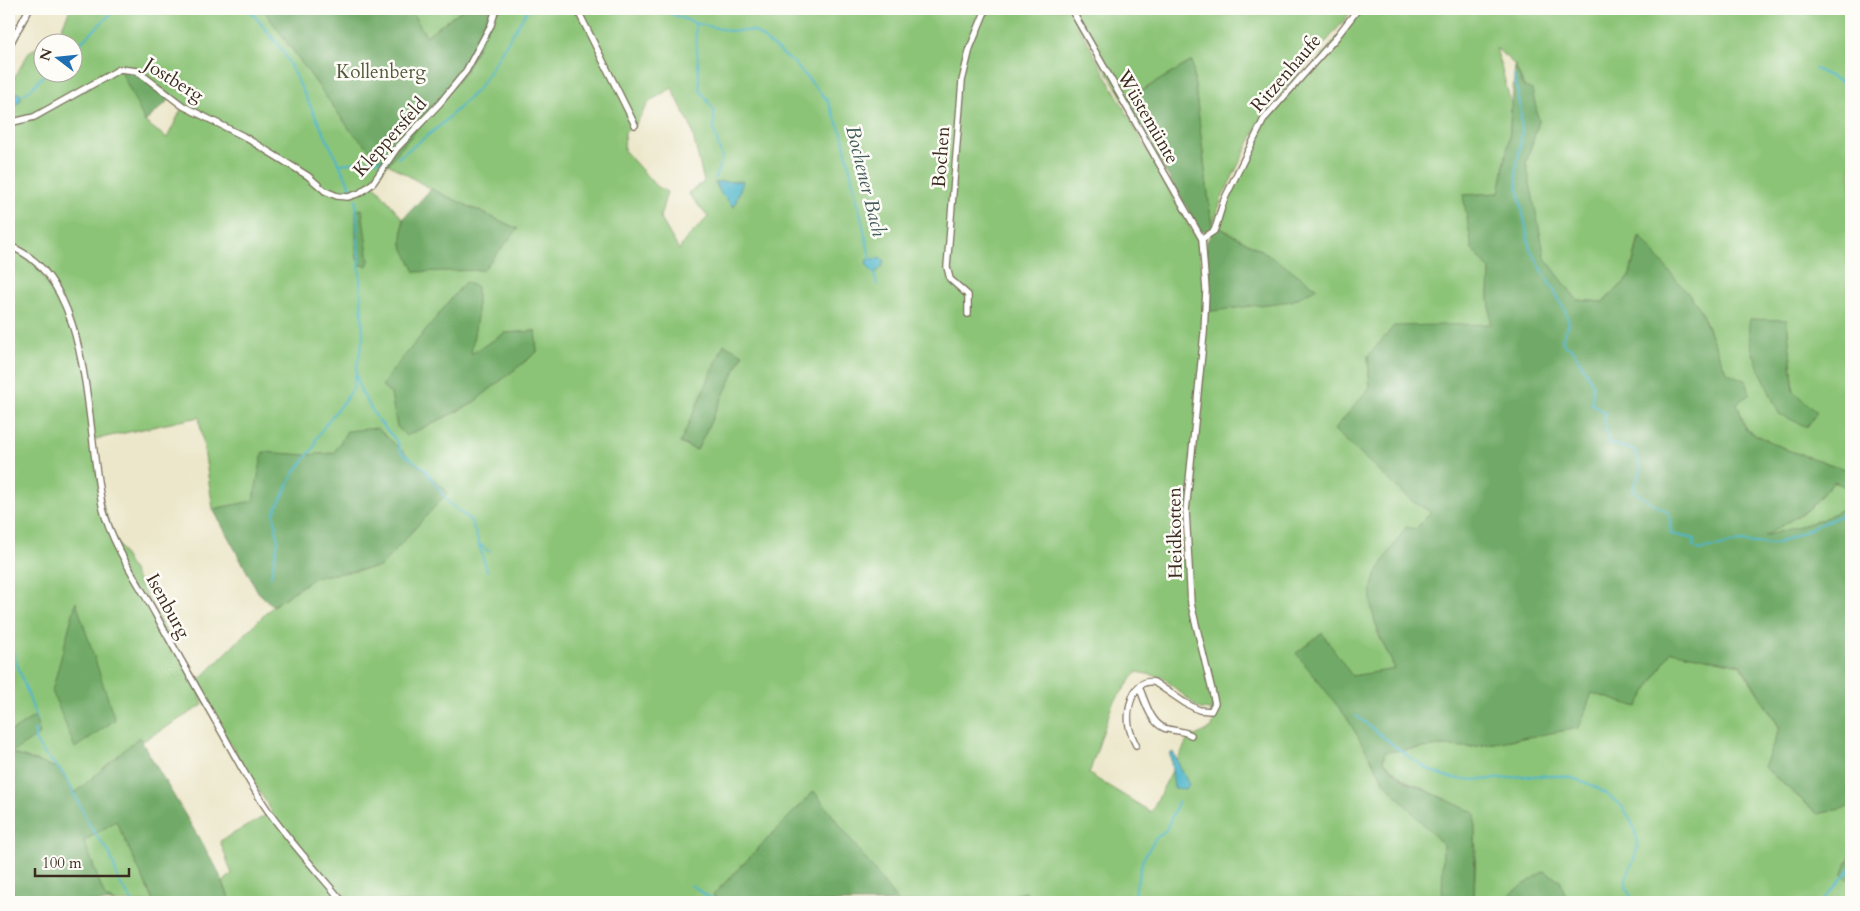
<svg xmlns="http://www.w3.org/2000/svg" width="1860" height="911" font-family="Cardo,serif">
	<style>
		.green { fill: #8cc477; stroke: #64774a; fill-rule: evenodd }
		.forest { fill: #71aa68; stroke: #566a43 }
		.water { fill: #4cb5ca; stroke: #447074 }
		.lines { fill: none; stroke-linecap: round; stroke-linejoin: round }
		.stream { stroke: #4cb5ca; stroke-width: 2 }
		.street-casing { stroke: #796c5a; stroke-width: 8 }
		.street { stroke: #fff; stroke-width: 5.5 }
		.labels { text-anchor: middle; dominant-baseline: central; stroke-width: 5; stroke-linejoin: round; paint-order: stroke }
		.park-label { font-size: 19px; fill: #535839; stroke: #fdfcf7 }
		.street-label { font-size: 19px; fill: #3b2a1e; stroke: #fdfcf7 }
		.water-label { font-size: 20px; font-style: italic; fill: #415b5a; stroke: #fdfcf7 }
	</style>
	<rect width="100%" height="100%" fill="#fdfcf7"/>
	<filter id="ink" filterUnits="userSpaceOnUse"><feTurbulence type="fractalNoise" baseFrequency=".02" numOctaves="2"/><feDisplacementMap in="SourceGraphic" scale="10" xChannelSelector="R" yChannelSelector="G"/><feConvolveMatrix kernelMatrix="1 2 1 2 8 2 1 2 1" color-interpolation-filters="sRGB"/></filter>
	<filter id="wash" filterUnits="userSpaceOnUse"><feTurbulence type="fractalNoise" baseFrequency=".0096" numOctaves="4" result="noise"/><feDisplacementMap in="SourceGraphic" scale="20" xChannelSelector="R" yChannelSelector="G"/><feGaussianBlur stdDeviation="1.12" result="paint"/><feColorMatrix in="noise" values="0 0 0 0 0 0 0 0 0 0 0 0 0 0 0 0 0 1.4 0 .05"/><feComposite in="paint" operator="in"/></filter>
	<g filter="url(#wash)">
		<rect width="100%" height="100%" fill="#ece7ca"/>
		<!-- green -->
		<path class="green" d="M70 9H263L351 131 387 163 496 9H1069L1197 240 1206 290 1268 254 1219 227 1227 200 1266 120 1362 9H1851V471L1790 451 1746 430 1726 372 1699 307 1639 236 1629 278 1603 302 1577 300 1545 259 1526 163 1539 121 1515 65 1496 48 1511 103 1509 140 1499 193 1464 195 1472 249 1490 270 1489 297 1492 327 1368 356 1370 387 1335 430 1412 501 1431 512 1416 529 1377 632 1396 670 1352 676 1347 718 1443 845V902H1029L1026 892 988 902H898L814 792 713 895 718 902H231L223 882 232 874 220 841 272 812 198 691 203 705 143 741 139 738 75 793 60 769 10 753 35 716 9 733V86L30 51 42 45V72H72V42H48L57 38ZM137 71 184 104 167 138 145 122ZM672 88 691 127 704 182 688 193 708 217 685 240 679 250 660 217 667 192 655 185 624 150 625 132 635 125 650 101ZM388 164 431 189 518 229 402 245 403 219 373 183ZM477 316 470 355 505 333 535 331 537 352 470 405 406 436 397 427 391 394ZM1787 321 1794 392 1817 412 1764 376 1753 354ZM724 345 743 354 697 450 681 444ZM199 417 213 509 253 501 307 455 334 453 347 431 380 567 315 577 273 606 195 684 118 544 104 510 92 440ZM1137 672 1162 677 1200 709 1211 710 1214 700 1210 714 1214 719 1212 728 1195 736 1190 735 1151 812 1089 774 1112 705Z
			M410 9H463L426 36Z
			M1071 9H1354L1262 117 1222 198 1212 228 1192 61 1124 101Z
			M1834 481 1851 490V504L1824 519 1762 537 1809 509Z
			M1671 650 1740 665 1779 727 1765 768 1818 814 1848 807 1851 801V853L1842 875 1851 881V902H1474L1476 853 1474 813 1403 779 1383 761 1385 752 1440 746 1472 747 1578 728 1592 692 1637 707Z
			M116 821 154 902H115L105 898 84 841Z
			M9 889H12L19 902H9Z"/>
		<!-- forest -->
		<path class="forest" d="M263 9H410L426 36 463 9H496L466 71 388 164 380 160 351 131Z
			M1192 61 1212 228 1201 232 1124 101Z
			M1515 65 1523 86 1532 90 1539 121 1526 163 1545 258 1577 300 1603 302 1629 278 1640 236 1699 307 1726 372 1746 381 1750 394 1737 403 1746 430 1790 451 1851 471V490L1834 481 1809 509 1765 536 1824 519 1851 504V801L1849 807 1818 814 1764 767 1780 728 1741 665 1671 651 1637 707 1592 693 1579 728 1471 747 1441 746 1385 752 1383 761 1403 780 1475 813 1474 902H1442L1443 845 1385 783 1347 718 1296 653 1322 633 1352 676 1395 669C1385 647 1369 618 1371 592 1372 575 1397 541 1406 527L1416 529 1431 512 1412 501 1334 430 1370 387 1368 356 1394 326 1491 324 1489 297 1490 270 1472 249 1463 195 1499 193 1509 140Z
			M120 69 137 71 169 100 145 122Z
			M431 189 518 229 483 270 415 272 402 245 403 219Z
			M362 209 369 261 367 266 360 265 356 255V210Z
			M1216 226 1268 254 1317 288 1292 301 1205 312 1206 243Z
			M465 282 477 287V316L471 354 505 333 535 331 537 352 470 405 406 436 397 427 391 394 382 386 388 376Z
			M1750 319 1787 320 1794 392 1817 412 1807 427 1779 414C1770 391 1742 342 1750 319Z
			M724 344 743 354 697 450 680 443Z
			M377 428 448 492 380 567 315 577 273 606 258 592 213 509 253 501 263 452 307 455 334 453 347 431Z
			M76 602 115 720 75 748 52 691Z
			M35 716 40 734 11 753 60 769 75 793 139 737 216 867 231 902H154L116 821 84 841 105 897 115 902H19L12 889H9V733Z
			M814 791 898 902H718L713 895Z
			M1851 854V881L1842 875Z
			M1544 871 1560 880 1566 897 1564 902H1503C1514 889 1531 881 1544 871Z
			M1026 892 1029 902H988Z"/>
		<!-- water -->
		<path class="water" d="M9 98a6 6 0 1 1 12 0a6 6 0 1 1-12 0Z
			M743 181 734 207 721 194 715 182Z
			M877 258 884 260 882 267 874 274 866 264 867 260Z
			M1173 752 1189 785 1185 789 1174 788 1170 754Z"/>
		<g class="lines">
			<!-- stream -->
			<path class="stream" d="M249 9 283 51 352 190
				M663 9 669 13 695 23 730 31H754L794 63 827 100 842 134 871 261
				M695 24 700 90 714 110V130L722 159 715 178
				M72 51 116 9
				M1815 69 1842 82 1851 109
				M1514 75 1520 104 1522 133 1516 170 1517 184 1530 249 1565 310 1569 324 1562 339 1565 346 1572 348 1593 384 1592 404 1607 414 1604 419 1609 443 1636 451 1641 471 1633 489 1641 496 1669 513 1671 534 1695 539 1693 546 1700 550 1738 542 1776 544 1851 511
				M22 95 29 91 47 72
				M398 158 441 125 479 88 528 9
				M339 164 383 160
				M356 199 363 337 356 372 360 390 378 420 396 440 401 452 424 468 449 503 471 521 479 544 489 552
				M874 273 877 285
				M479 545 487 571
				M271 576 278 541 274 513 294 473 315 446 316 439 328 421 352 391 356 374
				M9 641 37 720
				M1356 716C1381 733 1420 771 1448 777 1504 789 1558 755 1610 797 1615 801 1621 805 1624 809 1633 822 1641 841 1635 856 1630 873 1619 880 1632 898
				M35 729V740L43 752 65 776 92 829 110 854 119 882 133 902
				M691 885C701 891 710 900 721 902
				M1132 902 1143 859 1155 839 1166 830 1178 802
				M1822 902 1851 868"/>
		</g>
	</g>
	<g filter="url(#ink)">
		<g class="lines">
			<!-- street casing -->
			<g class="street-casing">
				<path id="street" d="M577 9 635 125
					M1071 9 1202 239 1206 290 1204 333 1186 511 1191 604 1215 703 1211 711 1199 710 1185 703 1154 682C1133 678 1126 710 1129 726 1130 732 1133 739 1136 745
					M9 46 29 9
					M9 123 34 117 120 69 137 71 183 106 243 136 308 176 325 191 337 196 348 197 360 193 373 183 397 148 440 103 466 71 491 25 496 9
					M1202 239 1214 231 1216 226 1224 200 1264 119 1335 39 1358 9
					M9 246C95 277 85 435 103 509 112 545 140 585 157 617 179 657 202 697 224 736 239 763 253 790 271 815 293 845 319 874 343 902
					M968 314V295L950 279 947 267 962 81 970 48 986 9
					M1139 687C1145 700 1150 722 1164 728 1172 731 1182 730 1191 735"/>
			</g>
			<!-- street -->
			<use href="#street" class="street"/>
		</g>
	</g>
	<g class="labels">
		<!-- park labels -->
		<g class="park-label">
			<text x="381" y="72">Kollenberg</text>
		</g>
		<!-- street labels -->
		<g class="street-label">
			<text transform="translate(1286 73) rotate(-49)">Ritzenhaufe</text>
			<text transform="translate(174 80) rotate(32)">Jostberg</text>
			<text transform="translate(1148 117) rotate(60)">Wüstemünte</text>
			<text transform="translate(390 137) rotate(-48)">Kleppersfeld</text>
			<text transform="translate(941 157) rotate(-86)">Bochen</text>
			<text transform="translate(1175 533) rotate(-91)">Heidkotten</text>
			<text transform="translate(168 606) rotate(61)">Isenburg</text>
		</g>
		<!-- water labels -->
		<g class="water-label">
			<text transform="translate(866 181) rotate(76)">Bochener Bach</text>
		</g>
	</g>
	<!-- margin -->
	<rect width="1860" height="911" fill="none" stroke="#fdfcf7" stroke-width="30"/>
	<!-- north arrow -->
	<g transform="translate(58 58) rotate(286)"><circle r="24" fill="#fdfcf7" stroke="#afa8a0"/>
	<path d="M0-4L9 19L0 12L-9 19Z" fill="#1f6fb2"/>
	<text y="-8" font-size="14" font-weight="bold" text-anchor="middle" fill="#3b2a1e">N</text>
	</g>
	<!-- scale -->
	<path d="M35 868v8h94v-8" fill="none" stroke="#3b2a1e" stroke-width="2.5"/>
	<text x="42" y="868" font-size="15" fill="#3b2a1e" stroke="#fdfcf7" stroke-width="4" paint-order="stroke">100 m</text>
</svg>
